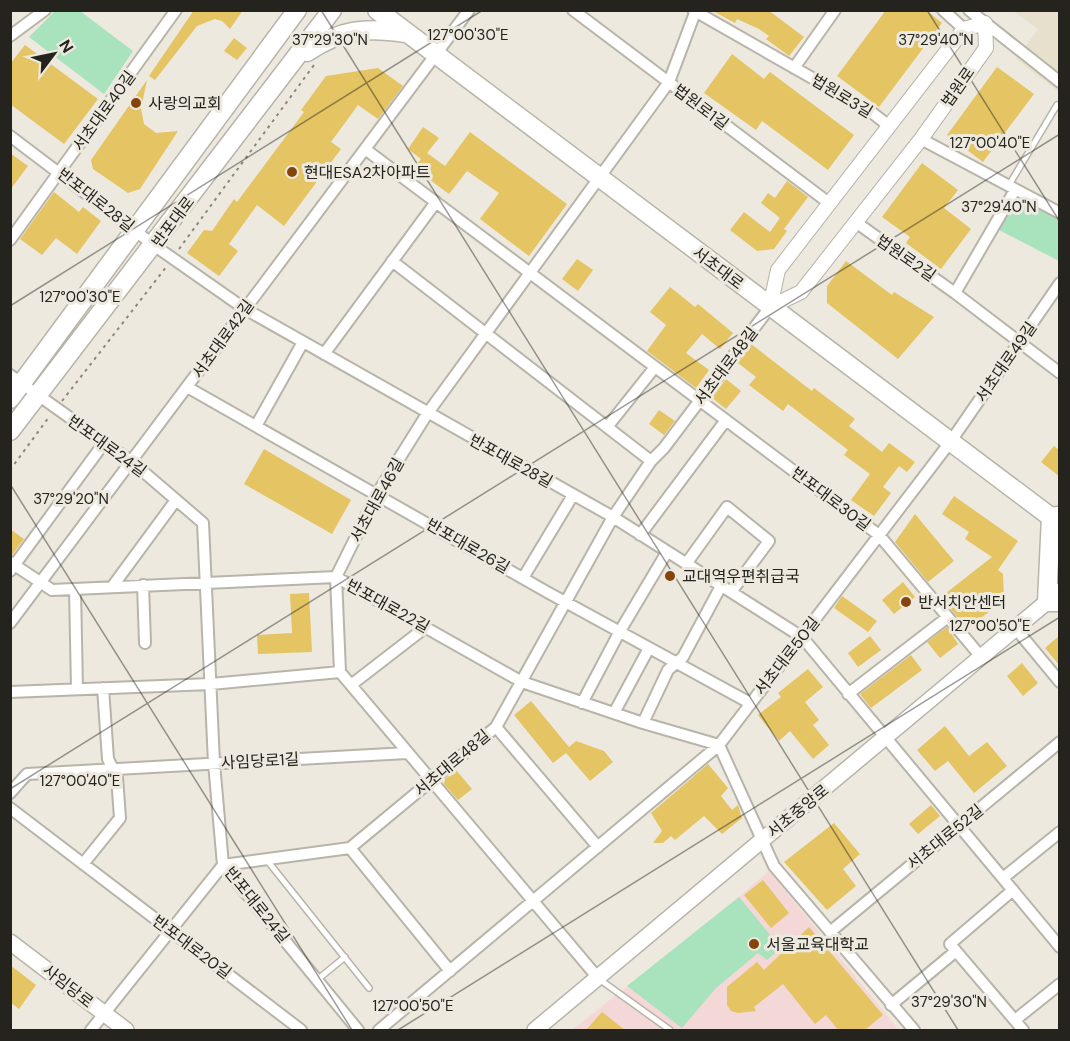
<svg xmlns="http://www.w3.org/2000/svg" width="1070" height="1041" font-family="'DM Sans','Noto Sans KR',sans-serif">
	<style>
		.built { fill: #e6e0cd }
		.education { fill: #f3d8d7 }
		.green { fill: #a8e3be }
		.building { fill: #e4c463 }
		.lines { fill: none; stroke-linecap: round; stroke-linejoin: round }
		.service-casing { stroke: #b8b4a9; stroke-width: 8 }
		.minor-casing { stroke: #b8b4a9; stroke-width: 14 }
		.tertiary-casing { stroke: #b8b4a9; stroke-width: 16 }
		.secondary-casing { stroke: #b8b4a9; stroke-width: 18 }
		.primary-casing { stroke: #b8b4a9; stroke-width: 21 }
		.path { stroke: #89877f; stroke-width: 2; stroke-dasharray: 3 4.5; stroke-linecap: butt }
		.service { stroke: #fff; stroke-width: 5 }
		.minor { stroke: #fff; stroke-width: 10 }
		.tertiary { stroke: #fff; stroke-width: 14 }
		.secondary { stroke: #fff; stroke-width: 15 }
		.primary { stroke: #fff; stroke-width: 18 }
		.ticks { fill: none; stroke: #24231e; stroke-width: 1.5; stroke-opacity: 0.45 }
		.poi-dot { fill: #85440c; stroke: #ede9de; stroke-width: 2 }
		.labels { text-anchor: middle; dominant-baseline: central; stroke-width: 6; stroke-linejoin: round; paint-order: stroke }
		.street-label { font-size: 16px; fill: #24231e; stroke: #ede9de }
		.poi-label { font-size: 16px; fill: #24231e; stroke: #ede9de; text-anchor: start }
		.ticks-label { font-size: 15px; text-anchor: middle; fill: #24231e; stroke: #ede9de; stroke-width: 6; stroke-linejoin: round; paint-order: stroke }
	</style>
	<rect width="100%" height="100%" fill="#ede9de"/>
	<!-- built -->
	<path class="built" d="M1013 11H1059V92L1016 59 1038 29Z"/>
	<!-- education -->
	<path class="education" d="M769 871 899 1030H572L733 902Z"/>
	<!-- green -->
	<path class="green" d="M55 11H80L133 51 104 94 29 37Z
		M1016 196 1059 217V261L997 229Z
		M739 897 781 948 767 960 758 953 716 988 682 1028 627 986Z"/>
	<!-- building -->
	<path class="building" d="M194 10H243L230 29 222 21 215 19 197 26 155 80 149 76Z
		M711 10H768L804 37 789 56 766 39 769 36 759 29 737 19 735 23Z
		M886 10H926L942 23 879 107 837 76Z
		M234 38 247 48 237 60 224 51Z
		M25 45 98 99 64 144 10 104V64Z
		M732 54 764 79 770 72 854 135 828 170 762 121 756 130 704 93Z
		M997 67 1034 94 983 162 947 135Z
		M378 68 403 86 378 119 358 105 331 142 341 149 284 226 257 205 229 244 238 251 219 276 187 253 204 230 212 231 234 199 237 202 304 112 301 110 326 76Z
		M147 80 141 109 144 124 156 133 178 131 140 189 128 193 93 169 91 160Z
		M423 127 439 138 427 153 445 166 470 132 567 204 529 256 480 219 499 193 467 171 449 194 414 168 421 159 408 149Z
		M10 153 28 166 10 190Z
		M922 163 958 190 944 208 971 229 941 269 906 243 910 237 882 217Z
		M787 181 808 197 784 229 787 231 774 249 757 251 730 230 744 212 770 232 780 218 761 203 768 193 775 198Z
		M54 192 79 212 83 207 101 221 77 254 56 238 42 255 20 239Z
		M577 259 593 270 578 291 562 279Z
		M846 261 892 295 894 292 934 317 898 359 827 303V286Z
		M670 287 695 307 698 304 733 333 720 349 702 334 686 353 709 370 696 388 647 351 666 325 650 312Z
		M751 344 812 391 814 388 855 419 849 426 882 452 889 443 915 462 907 472 899 466 883 487 891 493 874 516 851 500 870 474 844 455 848 450 788 404 783 411 749 385 756 377 738 363Z
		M726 379 741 391 726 409 711 397Z
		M659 410 675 421 664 435 649 424Z
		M1054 446 1059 450V476L1041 462Z
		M264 449 351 500 332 534 244 484Z
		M954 496 1018 541 998 570 1003 574 1004 600 967 629 941 597 992 557 965 539 969 532 942 514Z
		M915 514 954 561 928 582 895 542Z
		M10 529 24 539 12 555H10Z
		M903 582 915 597 894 614 882 600Z
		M309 593 312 652 258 654 257 635 292 633 290 594Z
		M842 596 877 621 868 632 834 608Z
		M947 627 958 644 940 658 927 642Z
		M870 636 881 650 858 667 848 653Z
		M1059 636V665L1045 648Z
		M911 655 922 670 871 708 860 694Z
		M1022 663 1038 683 1023 696 1007 676Z
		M808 669 823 687 805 702 819 720 813 725 829 745 813 759 790 731 779 741 758 715 781 697 778 693Z
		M531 701 569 747 576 741 604 751 613 762 590 781 566 753 553 763 514 715Z
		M945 726 969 756 987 742 1007 766 974 793 948 761 935 771 917 750Z
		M708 764 728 788 721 796 732 810 738 805 742 818 722 834 704 816 675 840 671 836 663 843H653L662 831 651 813Z
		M456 770 472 789 458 800 444 784 445 779Z
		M931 805 940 816 918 834 909 824Z
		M834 823 860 854 843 869 856 886 827 910 784 862Z
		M763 880 789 913 771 928 744 895Z
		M809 927 883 1015 865 1030H838L826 1015 815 1024 783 984 754 1007 756 1011 738 1013 731 1011 727 1005V987L757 962 764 970Z
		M10 965 36 985 19 1009 10 1002Z
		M602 1012 625 1030H586Z"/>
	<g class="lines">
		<!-- service casing -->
		<g class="service-casing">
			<path id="service" d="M1009 185 1057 105
				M266 859 369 988
				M599 979 670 1030
				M317 980 345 957"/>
		</g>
		<!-- minor casing -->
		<g class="minor-casing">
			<path id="minor" d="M573 10 829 203
				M693 10 870 111 889 126
				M943 10 964 29
				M969 10 1060 82
				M10 36 45 10
				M794 68 835 10
				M10 136 155 246 245 309 613 517 802 637 1060 947
				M921 139 1060 213
				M365 149 879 535 982 658
				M857 223 955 293 1060 373
				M10 240 176 10
				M392 261 651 461
				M955 293 1015 190
				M324 354 436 202
				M10 375 132 462 203 523 214 763 223 865 358 1030
				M187 387 547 592 750 703
				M256 426 303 342
				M608 426 655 367
				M640 535 726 420
				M10 562 52 590 336 577 522 682 643 723 719 745 774 866 914 1030
				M686 564 727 507 769 541 731 592
				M10 571 104 443
				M523 578 573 495
				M143 585 145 643
				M112 587 176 500
				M75 589 77 689
				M10 623 469 10
				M1016 629 1060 682
				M351 685 426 627
				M10 692 211 684 340 672
				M848 694 948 617
				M582 703 620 631 667 552
				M614 713 649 648
				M643 723 668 670 683 657 721 586
				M496 727 598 847
				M10 793 27 774 407 753
				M10 808 301 1030
				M350 848 450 971
				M83 864 120 818 117 777 108 759 103 688
				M1003 878 1060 832
				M1013 890 950 944 1023 1030
				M830 932 1060 742
				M598 978 340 672 336 577 377 494 427 414 669 82 696 10
				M891 1005 956 951
				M1015 1020 1060 984
				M91 1030 223 865 350 848 496 727 613 517 651 461 664 448 770 307
				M379 1030 719 745 951 441 1060 283"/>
		</g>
		<!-- tertiary casing -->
		<g class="tertiary-casing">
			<path id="tertiary" d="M985 23 986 48 921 139 801 292 770 307 778 270 964 29Z"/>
		</g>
		<!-- secondary casing -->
		<g class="secondary-casing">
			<path id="secondary" d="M10 942 126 1030
				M535 1030 1060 591"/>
		</g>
		<!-- primary casing -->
		<g class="primary-casing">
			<path id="primary" d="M377 10 1060 524
				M307 52C341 29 366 27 406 33
				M10 399 297 10
				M10 431 332 10
				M1058 516 1051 517 1047 602H1060"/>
		</g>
		<!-- path -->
		<path class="path" d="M179 249 314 65
			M62 401 167 266
			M10 470 49 417"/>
		<!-- service -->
		<use href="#service" class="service"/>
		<!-- minor -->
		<use href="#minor" class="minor"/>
		<!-- tertiary -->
		<use href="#tertiary" class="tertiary"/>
		<!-- secondary -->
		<use href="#secondary" class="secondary"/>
		<!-- primary -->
		<use href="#primary" class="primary"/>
	</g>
	<!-- ticks -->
	<path class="ticks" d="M321 10 958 1030M927 10 1060 222M10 306 483 10M10 484 352 1030M10 789 1060 134M398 1030 1060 617"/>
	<!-- markers -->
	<g class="poi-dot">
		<circle cx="136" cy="103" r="6"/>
		<circle cx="292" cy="172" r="6"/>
		<circle cx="670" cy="576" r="6"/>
		<circle cx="906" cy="602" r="6"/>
		<circle cx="754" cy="944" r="6"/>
	</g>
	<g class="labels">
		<!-- street labels -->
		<g class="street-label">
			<text transform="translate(958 87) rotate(-55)">법원로</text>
			<text transform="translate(842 96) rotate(31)">법원로3길</text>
			<text transform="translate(701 107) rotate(37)">법원로1길</text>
			<text transform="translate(104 111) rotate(-54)">서초대로40길</text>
			<text transform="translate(96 200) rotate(38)">반포대로28길</text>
			<text transform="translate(173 222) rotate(-53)">반포대로</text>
			<text transform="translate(906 258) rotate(35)">법원로2길</text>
			<text transform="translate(718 268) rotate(37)">서초대로</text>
			<text transform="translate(223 339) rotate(-54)">서초대로42길</text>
			<text transform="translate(1006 362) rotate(-55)">서초대로49길</text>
			<text transform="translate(726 366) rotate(-53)">서초대로48길</text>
			<text transform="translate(107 446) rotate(36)">반포대로24길</text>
			<text transform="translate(511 461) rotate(29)">반포대로28길</text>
			<text transform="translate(831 499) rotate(37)">반포대로30길</text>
			<text transform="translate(377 500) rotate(-61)">서초대로46길</text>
			<text transform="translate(468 546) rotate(30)">반포대로26길</text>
			<text transform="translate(388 606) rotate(29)">반포대로22길</text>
			<text transform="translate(787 656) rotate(-52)">서초대로50길</text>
			<text transform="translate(260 761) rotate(-3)">사임당로1길</text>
			<text transform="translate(452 763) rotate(-40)">서초대로48길</text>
			<text transform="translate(798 811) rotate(-39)">서초중앙로</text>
			<text transform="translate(945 837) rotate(-39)">서초대로52길</text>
			<text transform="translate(257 905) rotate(51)">반포대로24길</text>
			<text transform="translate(192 947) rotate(37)">반포대로20길</text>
			<text transform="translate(68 986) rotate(38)">사임당로</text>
		</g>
		<!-- poi labels -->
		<g class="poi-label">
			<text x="148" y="103">사랑의교회</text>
			<text x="304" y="172">현대ESA2차아파트</text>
			<text x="682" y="576">교대역우편취급국</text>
			<text x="918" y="602">반서치안센터</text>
			<text x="766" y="944">서울교육대학교</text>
		</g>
	</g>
	<g class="ticks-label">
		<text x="468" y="40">127°00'30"E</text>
		<text x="330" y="45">37°29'30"N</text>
		<text x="936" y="45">37°29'40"N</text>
		<text x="990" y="148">127°00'40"E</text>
		<text x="999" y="212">37°29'40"N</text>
		<text x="80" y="302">127°00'30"E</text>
		<text x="71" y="504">37°29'20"N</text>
		<text x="990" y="631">127°00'50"E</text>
		<text x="80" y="786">127°00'40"E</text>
		<text x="949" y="1007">37°29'30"N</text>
		<text x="413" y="1011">127°00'50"E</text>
	</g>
	<!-- border -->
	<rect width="1070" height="1041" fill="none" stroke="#24231e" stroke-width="24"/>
	<!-- north arrow -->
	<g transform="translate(54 54) rotate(58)" stroke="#ede9de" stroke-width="4.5" paint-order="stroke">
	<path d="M0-4.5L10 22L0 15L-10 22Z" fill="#24231e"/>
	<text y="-9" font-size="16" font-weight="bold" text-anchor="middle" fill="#24231e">N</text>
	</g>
</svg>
